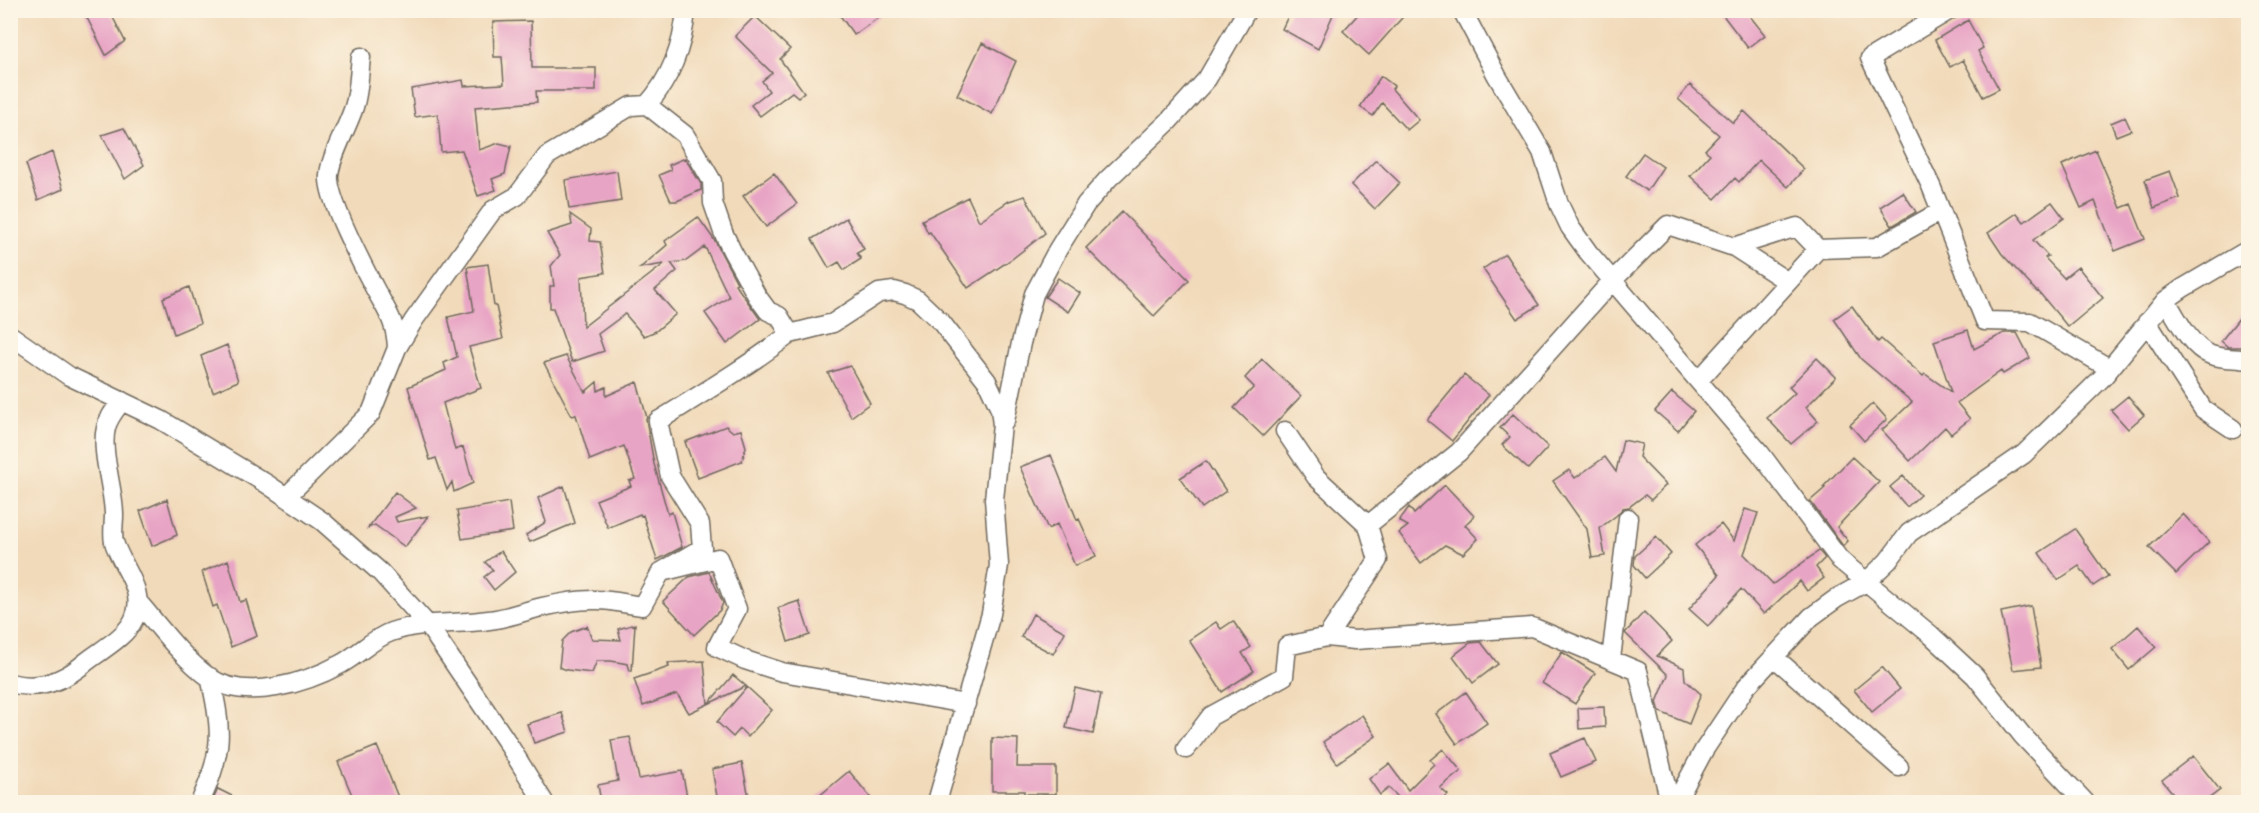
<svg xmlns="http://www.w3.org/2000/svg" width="2259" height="813" font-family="Kalam,sans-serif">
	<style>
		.building { fill: #e8a4c5 }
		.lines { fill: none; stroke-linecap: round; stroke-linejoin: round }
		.street-casing { stroke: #70685d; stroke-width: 21 }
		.street { stroke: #fff; stroke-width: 18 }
	</style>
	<rect width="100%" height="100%" fill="#fcf5e5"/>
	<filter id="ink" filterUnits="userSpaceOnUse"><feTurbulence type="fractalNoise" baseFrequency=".0167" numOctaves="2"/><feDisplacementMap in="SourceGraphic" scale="12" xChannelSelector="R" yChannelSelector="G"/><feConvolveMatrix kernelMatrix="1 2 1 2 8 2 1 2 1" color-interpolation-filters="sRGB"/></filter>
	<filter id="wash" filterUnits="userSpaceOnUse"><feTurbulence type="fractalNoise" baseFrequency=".008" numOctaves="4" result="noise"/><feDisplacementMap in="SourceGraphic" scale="24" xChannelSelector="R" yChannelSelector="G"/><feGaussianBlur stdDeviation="1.35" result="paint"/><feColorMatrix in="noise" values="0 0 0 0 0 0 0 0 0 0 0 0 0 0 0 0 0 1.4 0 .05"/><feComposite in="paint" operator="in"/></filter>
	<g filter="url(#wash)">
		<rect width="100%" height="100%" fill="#f1daba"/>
		<g id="blocks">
			<!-- building -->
			<path class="building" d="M83 10H109L125 41 106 55Z
				M836 10H889L854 35Z
				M1291 10H1335L1318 49 1282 29Z
				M1362 10H1409L1369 55 1343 31Z
				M1719 10H1745L1765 35 1748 48Z
				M755 16 790 49 780 59 804 92 798 97 792 92 760 116 751 105 769 91 762 81 772 73 735 36Z
				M1968 20 1983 48 1978 51 1999 89 1983 97 1963 60 1950 67 1935 40Z
				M531 21 532 68H596V91H536L537 102 475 107 479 150 499 143 511 146 505 174 492 179 496 190 478 196 462 150 441 152 438 114 415 117 411 89 463 80 464 86 504 84 502 57H494L493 22Z
				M982 43 1016 61 992 114 957 95Z
				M1381 76 1394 86 1392 89 1419 120 1407 130 1382 103 1373 116 1360 107Z
				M1690 85 1733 123 1744 111 1804 169 1788 187 1759 160 1739 182 1735 178 1715 199 1690 176 1710 154 1705 150 1719 135 1678 99Z
				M2125 117 2131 130 2116 136 2111 123Z
				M124 128 144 165 125 179 102 135Z
				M2096 150 2121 208 2131 204 2145 239 2115 251 2095 201 2081 208 2062 165Z
				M52 152 63 189 38 200 26 164Z
				M1643 153 1663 167 1647 191 1626 176Z
				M685 158 701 184V190L677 201H671L659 175 671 170 669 165Z
				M1376 160 1400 183 1375 209 1351 185Z
				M617 171 621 201 569 209 565 180Z
				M2170 171 2180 198 2154 208 2145 180Z
				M774 173 797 204 766 227 743 196Z
				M1903 192 1916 212 1892 226 1880 207Z
				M1025 196 1045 233 1012 259 968 288 930 232 928 233 922 220 968 197 979 221 1009 201Z
				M2052 202 2064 218 2033 240 2048 256 2045 258 2064 278 2078 267 2103 298 2068 327 2038 291 2037 292 2002 254 1988 233 2017 213 2024 222Z
				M1122 212 1189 280 1154 316 1086 248Z
				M570 214 591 229 590 241 600 242 605 273 581 277 583 327 664 264 640 268 667 245 665 241 698 217 715 241 737 283 735 284 760 319 727 344 705 313 729 297 705 247 686 261 671 263 677 271 655 290 676 314 656 331 644 336 625 314 598 334 604 351 572 362 553 308H550V286H554L551 266 560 255 547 233 572 225Z
				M846 218 864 249 857 253 861 259 844 270 839 262 829 268 812 239Z
				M1505 254 1539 305 1517 319 1483 269Z
				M488 264 494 306H496L503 339 469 347 481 388 443 403 455 450 463 447 473 483 454 492 452 482 447 490 436 458 430 460 408 387 446 370 444 363 457 357 448 317 474 311 467 267Z
				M1058 278 1080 293 1068 312 1045 297Z
				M189 287 200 323 174 334 163 298Z
				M1852 306 1878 342 1881 339 1923 376 1925 374 1951 392 1934 341 1968 330 1974 349 2004 333H2017L2030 358 2003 374 2001 371 1957 403 1970 419 1951 434 1945 427 1910 461 1882 430 1912 402 1861 359 1834 319Z
				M2248 307V347H2228L2221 341Z
				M227 345 238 381 213 392 201 356Z
				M566 356 585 392 597 382 598 391 606 387V396L637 382 647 418 646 419 654 464 668 514 672 512 682 547 667 555 657 560 643 515 641 516 640 514 608 528 596 500 631 486 629 481 635 479 624 446 590 460 576 415 572 416 544 363Z
				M1817 358 1836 377 1806 407 1818 421 1791 444 1767 418 1795 393 1789 387Z
				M1262 359 1301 396 1263 436 1234 408 1254 387 1245 378Z
				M850 366 870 403 851 417 828 373Z
				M1464 375 1489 395 1452 441 1427 420Z
				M1672 392 1694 411 1678 431 1655 411Z
				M2128 396 2144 415 2128 429 2111 410Z
				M1873 403 1887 419 1864 441 1850 425Z
				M1513 414 1548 447 1528 469 1502 445 1510 437 1500 428Z
				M726 426 733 432 741 430 746 447 742 461 698 478 685 442Z
				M1623 440 1642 444 1639 457 1666 485 1651 500 1645 495 1629 507 1623 508 1617 515 1600 528 1605 556 1592 558 1587 529 1553 481 1569 470 1575 478 1605 457 1616 472Z
				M1051 455 1077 520 1079 519 1096 556 1075 566 1057 524 1048 529 1020 467Z
				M1852 457 1879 482 1837 527 1848 541 1843 546 1810 501 1825 488 1823 487Z
				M1206 461 1226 491 1202 508 1180 478Z
				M1903 476 1920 495 1907 507 1890 487Z
				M1445 485 1474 516 1465 525 1478 539 1463 554 1445 545 1421 563 1399 533 1408 526 1399 521 1409 507 1414 514Z
				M564 486 575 523 530 542 526 535 546 522 538 498Z
				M395 492 416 508 395 517 397 522 428 516 405 547 375 525 368 528Z
				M167 499 177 535 152 546 140 511Z
				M509 502 513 531 462 539 457 511Z
				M1745 509 1758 513 1744 554 1773 584 1819 551 1825 558 1816 567 1824 578 1807 591 1800 581 1764 614 1741 589 1708 626 1689 609 1719 575 1695 545 1721 524 1734 541Z
				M2183 514 2209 542 2176 574 2149 547Z
				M2075 529 2108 576 2093 586 2079 566 2058 580 2039 553Z
				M1656 537 1671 554 1645 578 1634 565 1635 556Z
				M501 551 515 572 494 590 484 577 493 570 485 562Z
				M228 560 240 602 246 600 257 636 231 647 217 605 213 607 202 572Z
				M709 572 723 603 720 610 694 635 663 601 689 577Z
				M799 601 810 635 788 642 778 608Z
				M2031 606 2041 667 2013 670 2001 612Z
				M1644 612 1672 641 1657 656 1684 668 1685 680 1701 694 1689 724 1660 712 1657 702 1668 675 1625 633Z
				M1033 614 1065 632 1053 654 1021 637Z
				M1233 621 1251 647 1242 653 1254 671 1222 692 1189 640 1216 622 1221 629Z
				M635 624 632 671H630L628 664 611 661H597L592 673 567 670 559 667 562 641 571 632 587 626 592 639 621 640 618 629Z
				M2138 626 2156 647 2129 670 2112 649Z
				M1481 642 1498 664 1473 683 1453 656 1470 643Z
				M1562 652 1595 673 1575 704 1542 683Z
				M704 661 708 704 689 713 677 694 643 706 634 679 669 667 668 663Z
				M1882 667 1900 689 1872 712 1854 690Z
				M733 675 746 686 708 704Z
				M747 687 772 710 748 737 740 729 733 737 717 722Z
				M1075 688 1101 694 1093 734 1066 728Z
				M1466 692 1487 723 1457 744 1436 714Z
				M1604 707 1605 727 1579 729 1578 708Z
				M562 713 568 732 534 743 527 724Z
				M1362 715 1376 736 1337 763 1323 742Z
				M630 737 639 779 682 771 688 802H601L598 785 618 781 611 740Z
				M992 738 1018 739 1017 767H1056V794H1024V791H992Z
				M1585 738 1596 762 1561 777 1550 753Z
				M377 746 400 802H355L338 762Z
				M1443 749 1461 771 1440 788 1448 795 1441 802H1395L1399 798 1389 788 1380 795 1369 779 1389 764 1408 790 1434 764 1430 760Z
				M2193 756 2220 790 2204 802H2180L2162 780Z
				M742 763 750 802H718L712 769Z
				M849 771 874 802H812Z
				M218 789 244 802H212Z"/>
		</g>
	</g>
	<g filter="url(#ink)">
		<use href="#blocks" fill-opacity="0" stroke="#70685d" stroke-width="1.5"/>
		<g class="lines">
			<!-- street casing -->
			<g class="street-casing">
				<path id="street" d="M686 10C683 46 671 78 647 105L685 135 712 181 713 203 723 232 732 251 757 296 768 311 779 316 790 334 833 323 879 293 894 291 905 294 918 300 941 322 987 381 1000 409 1002 425 994 499 999 565 991 614 937 802
					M1462 10 1497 76 1542 152 1559 204 1570 227 1588 252 1760 453 1840 560 1931 635 1975 676 2022 735 2085 802
					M1950 10 1870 58 1931 186 1985 321 2030 322 2109 368
					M361 57C359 74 359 92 354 107 348 127 327 162 329 180 331 206 362 264 375 289 387 311 396 322 397 348
					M1734 247 1788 282
					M2166 300C2176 317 2191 348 2211 355 2222 359 2236 358 2248 360
					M2147 322 2203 409 2233 429
					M790 334C748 366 703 393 658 421L670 476 700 524 702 548 661 572 718 558 737 609 717 647 745 660 782 672 966 704
					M10 335 69 376 161 420 267 484 322 521 380 572 428 625 505 739 544 802
					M1699 380 1818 249
					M1005 421 1021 343 1034 294 1058 249 1086 204 1108 179 1168 122 1207 79 1247 10
					M1285 431 1316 477 1368 525 1459 452 1612 281 1668 225 1734 247 1797 227 1818 249 1877 247 1941 211
					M286 497 371 413 397 348 414 320 493 210 517 196 547 156 631 106 647 105
					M138 602C160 627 182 658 210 678 246 702 306 683 341 664 358 655 372 639 391 632 422 621 456 625 489 620 508 618 524 611 542 607 560 603 579 599 597 600 611 600 627 604 642 606L661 572
					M1327 637 1355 640 1532 627 1638 671 1670 802
					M1774 657 1899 767
					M1611 659 1628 518
					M10 683C39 691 64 681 86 662 101 650 126 637 134 619 147 591 122 568 114 542 112 534 114 524 114 515 114 490 100 451 106 428 108 418 115 410 122 401
					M1186 749 1211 716 1284 676 1287 646 1327 637 1378 560 1368 525
					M202 798C224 749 222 728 210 677
					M1676 802 1704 750 1746 687 1811 617 1837 598 1866 582 1888 561 1909 533 2024 454 2103 377 2166 300 2183 288 2248 250"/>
			</g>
			<!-- street -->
			<use href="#street" class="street"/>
		</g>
	</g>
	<!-- margin -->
	<rect width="2259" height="813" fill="none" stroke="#fcf5e5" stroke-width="36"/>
</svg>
